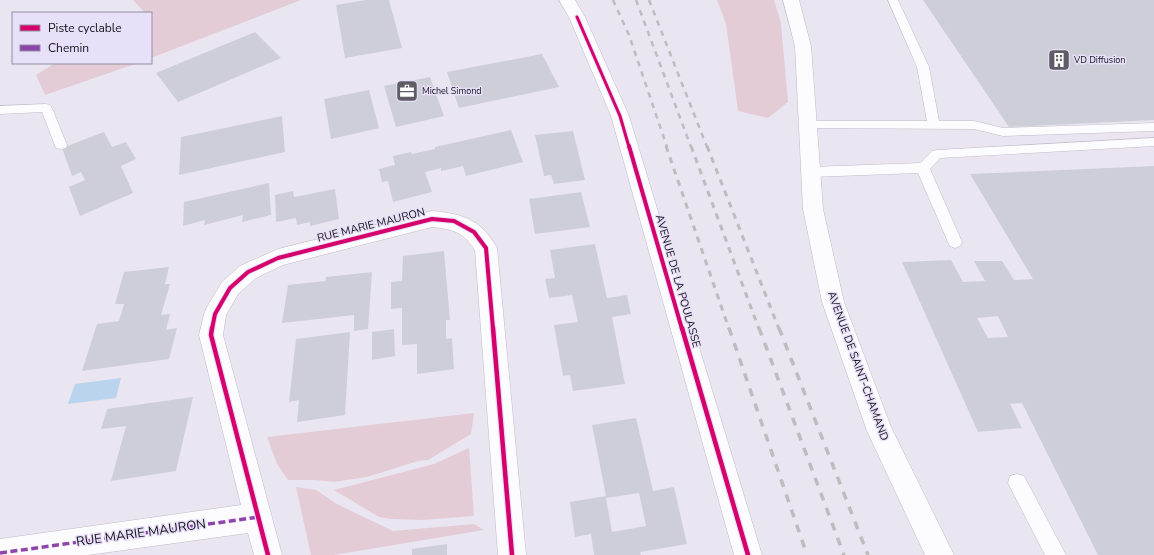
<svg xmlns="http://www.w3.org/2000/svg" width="1154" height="555" font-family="'Nunito Sans',sans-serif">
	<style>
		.green { fill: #e4ccd7 }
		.water { fill: #b9d4ec }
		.building { fill: #ceced8; fill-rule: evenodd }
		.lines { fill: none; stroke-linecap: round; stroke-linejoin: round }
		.lane-casing { stroke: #bfbcc7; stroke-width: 1 }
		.street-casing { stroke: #bfbcc7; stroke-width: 1 }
		.secondary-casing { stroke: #bfbcc7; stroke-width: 1 }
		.lane { fill: #fcfbfd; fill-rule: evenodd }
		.street { fill: #fcfbfd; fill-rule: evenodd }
		.secondary { fill: #fcfbfd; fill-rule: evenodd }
		.rail-far2 { stroke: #bdbcbf; stroke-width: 2.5; stroke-dasharray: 5.5 5.5; stroke-linecap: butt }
		.rail-far1 { stroke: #bdbcbf; stroke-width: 3; stroke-dasharray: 6 6; stroke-linecap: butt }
		.rail { stroke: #bdbcbf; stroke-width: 3.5; stroke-dasharray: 8 8; stroke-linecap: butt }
		.quiet { stroke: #8e44ad; stroke-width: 3.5; stroke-dasharray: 7 3.5; stroke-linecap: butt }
		.cycleway-far2-casing { stroke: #e7e0f8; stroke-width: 5 }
		.cycleway-far1-casing { stroke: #e7e0f8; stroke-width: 6 }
		.cycleway-casing { stroke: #e7e0f8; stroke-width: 7 }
		.cycleway-far2 { stroke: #d6006c; stroke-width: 3 }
		.cycleway-far1 { stroke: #d6006c; stroke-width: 4 }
		.cycleway { stroke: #d6006c; stroke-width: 4.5 }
		.labels { text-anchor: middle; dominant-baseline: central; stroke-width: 3; stroke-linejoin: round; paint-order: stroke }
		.far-poi-label { font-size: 9px; fill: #15121b; stroke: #e7e0f8; text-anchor: start }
		.street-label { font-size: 11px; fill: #15121b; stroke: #e7e0f8 }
		.near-street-label { font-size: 13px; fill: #15121b; stroke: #e7e0f8 }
	</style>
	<rect width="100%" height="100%" fill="#e9e6f2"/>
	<!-- green -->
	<path class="green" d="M133 0H301L151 58V13H145Z
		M717 0H774L781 23 788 102 768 118 738 111 726 24Z
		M55 63H138L45 95 36 75Z
		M474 413 471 434 428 460 418 461 367 477 334 482 315 480H288L277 464 267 437Z
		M469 448 474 516 422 520 392 519 379 517 334 490 434 464Z
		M296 487 316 490 337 504 393 531 474 524 484 530 334 555H311Z"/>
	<!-- water -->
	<path class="water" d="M121 378 116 398 68 404 75 384Z"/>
	<!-- building -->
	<path class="building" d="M366 0H389L402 48 345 58 336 5Z
		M923 0H1154V120L1009 127Z
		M255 32 281 58 178 102 156 73Z
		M542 54 559 87 459 108 447 72Z
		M430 77 444 116 396 127 384 86Z
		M369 90 379 128 331 139 324 99Z
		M282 116 285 152 179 175 181 137Z
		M511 130 523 162 466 176 463 166 441 171V168L425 172 432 192 393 202 388 181 382 182 379 169 395 165 393 156 411 152 412 154 435 149V147Z
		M573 131 585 180 554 184 551 175 544 176 535 135Z
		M104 132 112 147 126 142 136 159 121 166 133 193 80 216 69 187 85 180 81 172 72 176 62 148Z
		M1154 166V555H1098L1022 403 1010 404 1022 428 978 432 902 262 951 260 963 282 985 281 974 261H1002L1014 280 1033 279 970 174ZM998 316 1008 337 988 338 977 318Z
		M269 183 271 215 242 222 243 215 204 225 205 220 183 226 184 202Z
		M335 189 339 219 310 226V222L297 225 296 218 276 222 275 195 293 191 294 197Z
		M581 192 590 227 535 234 529 199Z
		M595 244 607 298 627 295 631 314 612 317 625 384 573 391 570 375 563 376 554 325 578 322 572 295 549 298 545 279 555 278 550 250Z
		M444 251 450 320H446V339L452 338 454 369 417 374V344L402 345V308L391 309V282L402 281 403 256Z
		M169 267 165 284H170L161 315 170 314 166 330 177 328 169 359 82 371 97 324 119 321 124 304H115L124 272Z
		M372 272 368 329 354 331V315L282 323 288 285 325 281 326 277Z
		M394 329 395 356 372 360V332Z
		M350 332 345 415 297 422 299 400 289 402 296 339Z
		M193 397 176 471 111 481 126 426 101 429 107 409Z
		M636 418 653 491 674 487 687 544 640 552 641 555H594L591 534 575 537 570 502 606 496 592 425ZM639 493 646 526 612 532 606 498Z
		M447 544V555H412V549Z"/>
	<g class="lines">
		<!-- lane casing -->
		<g class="lane-casing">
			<path id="lane" d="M888 0H898L929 67 939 121H974L1003 128 1154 123V131L1003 136 974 129 805 128 803 125 805 122 809 121H927L917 67Z
				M46 104 50 105 52 108 67 145 66 148 61 149 56 148 42 112 0 114V106Z
				M1154 138V146L940 158 930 169 962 242 960 246 955 248 950 246 948 242 918 173 811 177 806 175 804 172 806 169 811 167 920 163 932 151 937 150Z
				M1017 474 1024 476 1066 555H1045L1008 483 1010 476Z"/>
		</g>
		<!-- street casing -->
		<g class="street-casing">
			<path id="street" d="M783 0H799L811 46 823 209 844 302 891 427 954 555H925L867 431 822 302 803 209 795 46Z
				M432 211C463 214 481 219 497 248L526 555H498L475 250C463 232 453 229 432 227L283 265 256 278 238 294 226 315 223 335 282 555H254L248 533 88 555H0V539L241 505 199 335 204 314 207 307 222 282 240 266 278 249Z"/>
		</g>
		<!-- secondary casing -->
		<g class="secondary-casing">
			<path id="secondary" d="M559 0H575L585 17 629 116 762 555H734L611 116 569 17Z"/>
		</g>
		<!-- lane -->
		<use href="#lane" class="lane"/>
		<!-- street -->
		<use href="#street" class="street"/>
		<!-- secondary -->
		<use href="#secondary" class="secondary"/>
		<!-- rail-far2 -->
		<path class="rail-far2" d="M613 0 629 35 667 147
			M636 0 691 147
			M649 0 707 147"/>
		<!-- rail-far1 -->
		<path class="rail-far1" d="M666 146 729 329
			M691 146 759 329
			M707 146 779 329"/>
		<!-- rail -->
		<path class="rail" d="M729 328 807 555
			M759 328 844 555
			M779 328 868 555"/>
		<!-- quiet -->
		<path class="quiet" d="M0 553 259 517"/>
		<!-- cycleway-far2 casing -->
		<g class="cycleway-far2-casing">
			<path id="cycleway-far2" d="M577 17 620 116 629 147"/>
		</g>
		<!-- cycleway-far1 casing -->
		<g class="cycleway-far1-casing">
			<path id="cycleway-far1" d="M629 146 682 329
				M212 329 215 314 230 288 248 272 278 258 432 219 454 221 474 232 486 248 493 329"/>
		</g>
		<!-- cycleway casing -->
		<g class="cycleway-casing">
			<path id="cycleway" d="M212 328 211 335 268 555
				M493 328 512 555
				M682 328 748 555"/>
		</g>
		<!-- cycleway-far2 -->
		<use href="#cycleway-far2" class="cycleway-far2"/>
		<!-- cycleway-far1 -->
		<use href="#cycleway-far1" class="cycleway-far1"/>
		<!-- cycleway -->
		<use href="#cycleway" class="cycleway"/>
	</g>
	<!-- icons -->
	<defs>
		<g id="building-square" transform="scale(1.15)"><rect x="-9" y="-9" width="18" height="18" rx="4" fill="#5f5c66" stroke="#e7e0f8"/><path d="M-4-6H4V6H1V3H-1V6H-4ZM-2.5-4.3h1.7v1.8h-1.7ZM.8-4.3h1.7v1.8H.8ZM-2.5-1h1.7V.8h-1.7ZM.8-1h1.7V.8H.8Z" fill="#fff"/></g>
		<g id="office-square" transform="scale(1.15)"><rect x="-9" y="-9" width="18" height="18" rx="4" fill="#5f5c66" stroke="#e7e0f8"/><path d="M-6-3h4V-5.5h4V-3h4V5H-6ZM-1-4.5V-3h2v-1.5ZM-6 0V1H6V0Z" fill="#fff"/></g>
	</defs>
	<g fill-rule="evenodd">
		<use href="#building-square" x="1059" y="60"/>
		<use href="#office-square" x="407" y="91"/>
	</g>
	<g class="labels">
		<!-- far-poi labels -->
		<g class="far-poi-label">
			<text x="1074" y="60">VD Diffusion</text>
			<text x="422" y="91">Michel Simond</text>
		</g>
		<!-- street labels -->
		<g class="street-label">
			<text transform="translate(371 225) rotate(-14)">RUE MARIE MAURON</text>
			<text transform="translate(678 281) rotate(74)">AVENUE DE LA POULASSE</text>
			<text transform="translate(858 366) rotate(70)">AVENUE DE SAINT-CHAMAND</text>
		</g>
		<!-- near-street labels -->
		<g class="near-street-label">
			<text transform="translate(141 533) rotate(-8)">RUE MARIE MAURON</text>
		</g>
	</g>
	<!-- legend -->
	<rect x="12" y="12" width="140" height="52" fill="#e7e0f8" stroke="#938ea0"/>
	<rect x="20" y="25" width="20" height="6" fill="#d6006c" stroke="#938ea0"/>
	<text x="48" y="32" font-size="12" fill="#15121b">Piste cyclable</text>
	<rect x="20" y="45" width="20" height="6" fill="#8e44ad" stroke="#938ea0"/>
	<text x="48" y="52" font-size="12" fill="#15121b">Chemin</text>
</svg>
